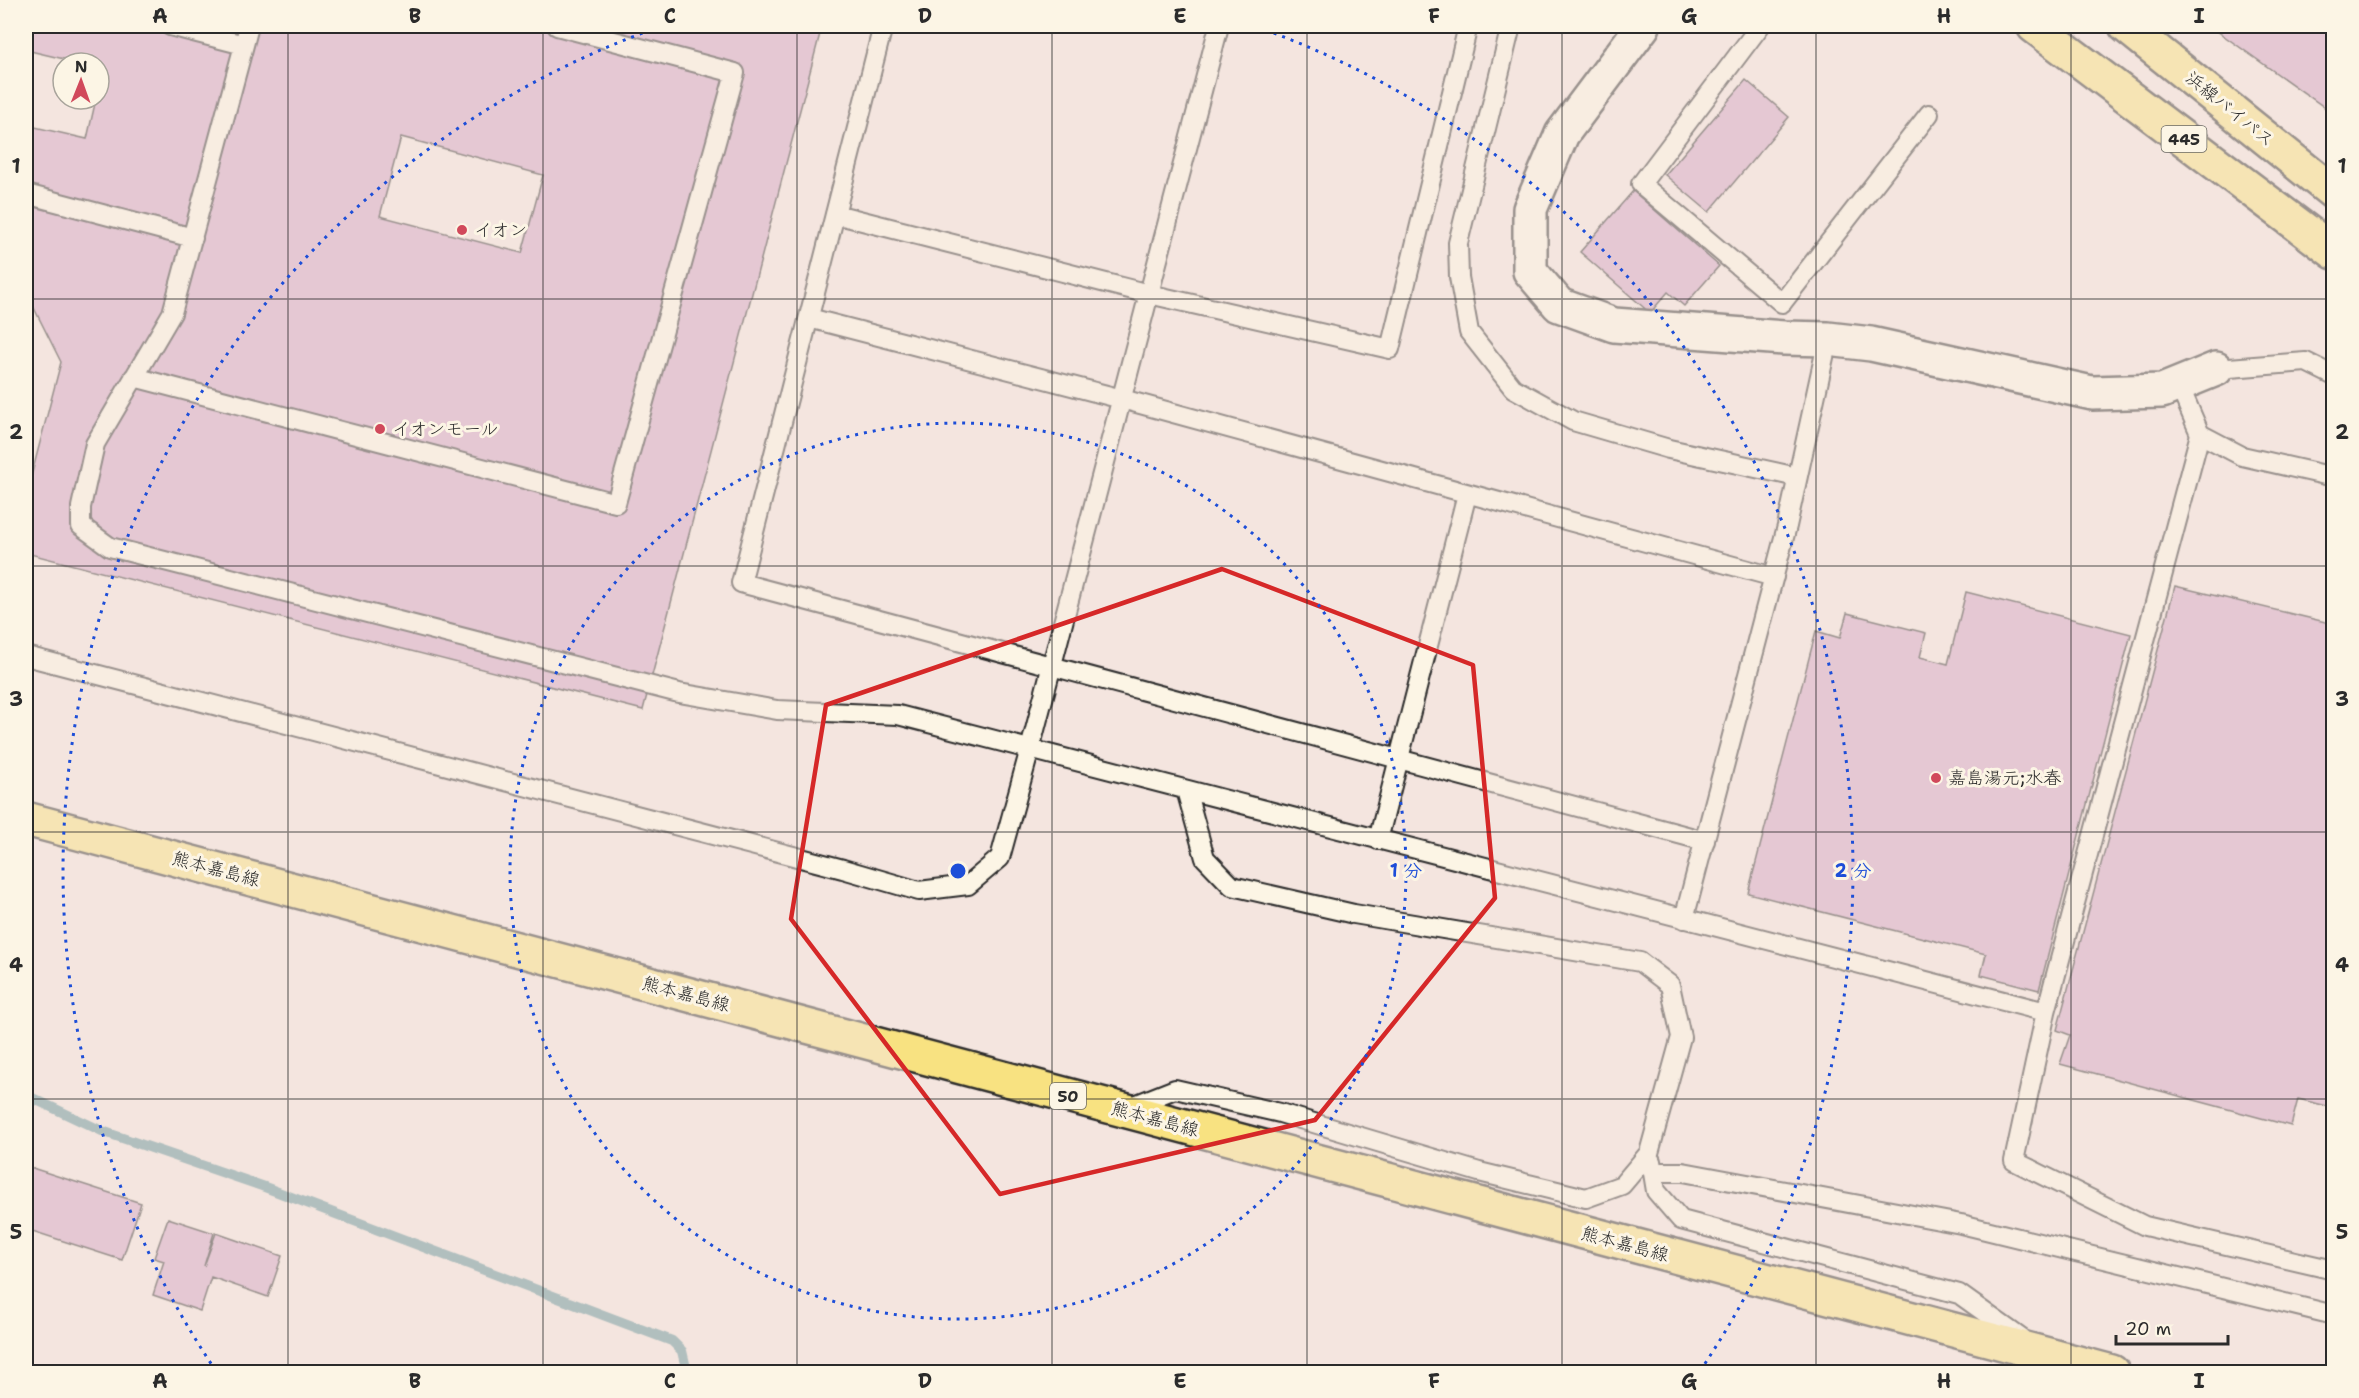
<svg xmlns="http://www.w3.org/2000/svg" width="2359" height="1398" font-family="'Shantell Sans','Klee One',sans-serif">
	<style>
		.lines { fill: none; stroke-linecap: round; stroke-linejoin: round }
		.stream { stroke: #609098; stroke-width: 10 }
		.building { fill: #d3a5c6; stroke: #2b2b2b; stroke-width: 1.5; fill-rule: evenodd }
		.service-casing { stroke: #2b2b2b; stroke-width: 22 }
		.tertiary-casing { stroke: #2b2b2b; stroke-width: 38 }
		.primary-casing { stroke: #2b2b2b; stroke-width: 38 }
		.trunk-casing { stroke: #2b2b2b; stroke-width: 38 }
		.service { stroke: #fcf5e5; stroke-width: 18 }
		.tertiary { stroke: #fcf5e5; stroke-width: 33 }
		.primary { stroke: #f8e281; stroke-width: 33 }
		.trunk { stroke: #f8e281; stroke-width: 33 }
		.marked { fill: none; stroke: #d62828; stroke-width: 4.5; stroke-linejoin: round }
		.grid { fill: none; stroke: #2b2b2b; stroke-width: 1.5; stroke-opacity: 0.55 }
		.ring { fill: none; stroke: #1d4ed8; stroke-width: 3; stroke-dasharray: 3 6 }
		.poi-dot { fill: #d1495b; stroke: #fcf5e5; stroke-width: 2 }
		.labels { text-anchor: middle; dominant-baseline: central; stroke-width: 6; stroke-linejoin: round; paint-order: stroke }
		.shield { fill: #fcf5e5; stroke: #6a6863; stroke-width: 1.5 }
		.shield-label { font-size: 16px; font-weight: bold; fill: #2b2b2b }
		.street-label { font-size: 18px; fill: #2b2b2b; stroke: #fcf5e5 }
		.poi-label { font-size: 18px; fill: #2b2b2b; stroke: #fcf5e5; text-anchor: start }
		.centre { fill: #1d4ed8; stroke: #fcf5e5; stroke-width: 3 }
		.ring-label { font-size: 18px; text-anchor: middle; font-weight: bold; fill: #1d4ed8; stroke: #fcf5e5; stroke-width: 6; stroke-linejoin: round; paint-order: stroke }
		.neatline { fill: none; stroke: #2b2b2b; stroke-width: 2 }
		.grid-label { font-size: 20px; text-anchor: middle; font-weight: bold; fill: #2b2b2b }
	</style>
	<rect width="100%" height="100%" fill="#f4e5df"/>
	<filter id="ink" filterUnits="userSpaceOnUse"><feTurbulence type="fractalNoise" baseFrequency=".0167" numOctaves="2"/><feDisplacementMap in="SourceGraphic" scale="12" xChannelSelector="R" yChannelSelector="G"/><feConvolveMatrix kernelMatrix="1 2 1 2 8 2 1 2 1" color-interpolation-filters="sRGB"/></filter>
	<g filter="url(#ink)">
		<g class="lines">
			<!-- stream -->
			<path class="stream" d="M26 1095 102 1131 262 1186 672 1341 682 1351 687 1372"/>
		</g>
		<!-- building -->
		<path class="building" d="M26 26H822L643 710 26 553V496L61 362 26 292ZM63 63H99V99H63Z
			M2210 26H2334V114Z
			M26 50 81 63H63V99H96L87 139 26 125Z
			M1746 80 1789 117 1709 212 1665 175Z
			M401 137 543 175 522 253 380 216Z
			M1633 191 1719 266 1684 306 1668 292 1650 313 1580 252Z
			M2175 586 2334 624V1080L2327 1106 2298 1099 2291 1126 2060 1064 2070 1035 2057 1030Z
			M1966 592 2131 634 2039 990 1981 975 1986 954 1748 893 1816 631 1840 638 1847 613 1926 633 1920 657 1948 664Z
			M26 1166 141 1203 122 1260 26 1229Z
			M168 1218 214 1233 204 1266 216 1233 282 1256 268 1297 211 1277 200 1311 153 1295 164 1261 154 1258Z"/>
		<g class="lines">
			<!-- service casing -->
			<g class="service-casing">
				<path id="service" d="M170 26 244 45 172 313 95 444 81 507V526L110 547 679 693 777 710 898 715 2046 1012 2200 434 2179 385
					M883 26 741 583 1705 841
					M1511 26 1458 243 1459 277 1469 332 1513 388 1573 421 1669 449 1797 477
					M1760 26 1641 184 1782 303 1929 114
					M244 45 249 26
					M26 194 193 238
					M835 214 1149 294 1390 349 1468 26
					M809 318 1122 399 1774 577
					M2216 369 2306 362 2334 376
					M134 377 616 503 735 73 557 26
					M2200 434 2242 456 2334 477
					M26 656 843 869 919 891 968 885 1000 858 1030 749 1219 26
					M1378 840 1467 494
					M1684 919 1787 526 1828 339
					M2046 1012 2014 1161 2145 1226 2334 1270
					M1127 1108 1175 1089 1280 1113 1479 1172 1586 1198 1622 1185 1649 1153 1681 1037 1670 985 1640 962 1354 914 1232 886 1205 858 1186 790
					M1651 1161 1656 1191 1681 1220 1959 1294 2022 1339
					M1653 1172H1683L1961 1224 2334 1315"/>
			</g>
			<!-- tertiary casing -->
			<g class="tertiary-casing">
				<path id="tertiary" d="M1643 26 1562 134 1530 209V271L1559 305 1614 325 1784 338 1828 339 1871 344 2092 393 2162 391 2216 369"/>
			</g>
			<!-- primary casing -->
			<g class="primary-casing">
				<path id="primary" d="M26 819 2112 1372"/>
			</g>
			<!-- trunk casing -->
			<g class="trunk-casing">
				<path id="trunk" d="M2034 26 2334 252
					M2126 26 2334 193"/>
			</g>
			<!-- service -->
			<use href="#service" class="service"/>
			<!-- tertiary -->
			<use href="#tertiary" class="tertiary"/>
			<!-- primary -->
			<use href="#primary" class="primary"/>
			<!-- trunk -->
			<use href="#trunk" class="trunk"/>
		</g>
	</g>
	<!-- marked area -->
	<path d="M0 0H2359V1398H0ZM1222 569 1473 665 1495 898 1315 1120 1000 1194 791 919 826 705Z" fill="#f4e5df" fill-opacity=".55" fill-rule="evenodd"/>
	<path class="marked" d="M1222 569 1473 665 1495 898 1315 1120 1000 1194 791 919 826 705Z"/>
	<!-- grid -->
	<path class="grid" d="M288 26V1372M543 26V1372M797 26V1372M1052 26V1372M1307 26V1372M1562 26V1372M1816 26V1372M2071 26V1372M26 299H2334M26 566H2334M26 832H2334M26 1099H2334"/>
	<!-- distance rings -->
	<g class="ring">
		<circle cx="958" cy="871" r="448"/>
		<path d="M216 1371A895 895 0 0 1 659 27M1257 27A895 895 0 0 1 1700 1371"/>
	</g>
	<!-- markers -->
	<g class="poi-dot">
		<circle cx="462" cy="230" r="6"/>
		<circle cx="380" cy="429" r="6"/>
		<circle cx="1936" cy="778" r="6"/>
	</g>
	<g class="labels">
		<!-- shield labels -->
		<g class="shield">
			<rect x="2161.5" y="126" width="45" height="26" rx="4.5"/>
			<rect x="1050" y="1083" width="36" height="26" rx="4.5"/>
		</g>
		<g class="shield-label">
			<text x="2184" y="139">445</text>
			<text x="1068" y="1096">50</text>
		</g>
		<!-- street labels -->
		<g class="street-label">
			<text transform="translate(2230 109) rotate(39)">浜線バイパス</text>
			<text transform="translate(216 869) rotate(15)">熊本嘉島線</text>
			<text transform="translate(686 994) rotate(15)">熊本嘉島線</text>
			<text transform="translate(1155 1119) rotate(15)">熊本嘉島線</text>
			<text transform="translate(1625 1244) rotate(15)">熊本嘉島線</text>
		</g>
		<!-- poi labels -->
		<g class="poi-label">
			<text x="474" y="230">イオン</text>
			<text x="392" y="429">イオンモール</text>
			<text x="1948" y="778">嘉島湯元;水春</text>
		</g>
	</g>
	<circle cx="958" cy="871" r="9" class="centre"/>
	<g class="ring-label">
		<text x="1406" y="877">1 分</text>
		<text x="1853" y="877">2 分</text>
	</g>
	<!-- margin -->
	<rect width="2359" height="1398" fill="none" stroke="#fcf5e5" stroke-width="66"/>
	<!-- north arrow -->
	<g transform="translate(81 81) rotate(1)"><circle r="28" fill="#fcf5e5" stroke="#a8a49b" stroke-width="1.5"/>
	<path d="M0-4.5L10 22L0 15L-10 22Z" fill="#d1495b"/>
	<text y="-9" font-size="16" font-weight="bold" text-anchor="middle" fill="#2b2b2b">N</text>
	</g>
	<!-- scale -->
	<path d="M2116 1335v9h112v-9" fill="none" stroke="#2b2b2b" stroke-width="3"/>
	<text x="2125" y="1335" font-size="18" fill="#2b2b2b" stroke="#fcf5e5" stroke-width="4.5" paint-order="stroke">20 m</text>
	<rect x="33" y="33" width="2293" height="1332" class="neatline"/>
	<g class="grid-label">
		<text x="160" y="23">A</text>
		<text x="415" y="23">B</text>
		<text x="670" y="23">C</text>
		<text x="925" y="23">D</text>
		<text x="1180" y="23">E</text>
		<text x="1434" y="23">F</text>
		<text x="1689" y="23">G</text>
		<text x="1944" y="23">H</text>
		<text x="2199" y="23">I</text>
		<text x="16" y="173">1</text>
		<text x="2342" y="173">1</text>
		<text x="16" y="439">2</text>
		<text x="2342" y="439">2</text>
		<text x="16" y="706">3</text>
		<text x="2342" y="706">3</text>
		<text x="16" y="972">4</text>
		<text x="2342" y="972">4</text>
		<text x="16" y="1239">5</text>
		<text x="2342" y="1239">5</text>
		<text x="160" y="1388">A</text>
		<text x="415" y="1388">B</text>
		<text x="670" y="1388">C</text>
		<text x="925" y="1388">D</text>
		<text x="1180" y="1388">E</text>
		<text x="1434" y="1388">F</text>
		<text x="1689" y="1388">G</text>
		<text x="1944" y="1388">H</text>
		<text x="2199" y="1388">I</text>
	</g>
</svg>
